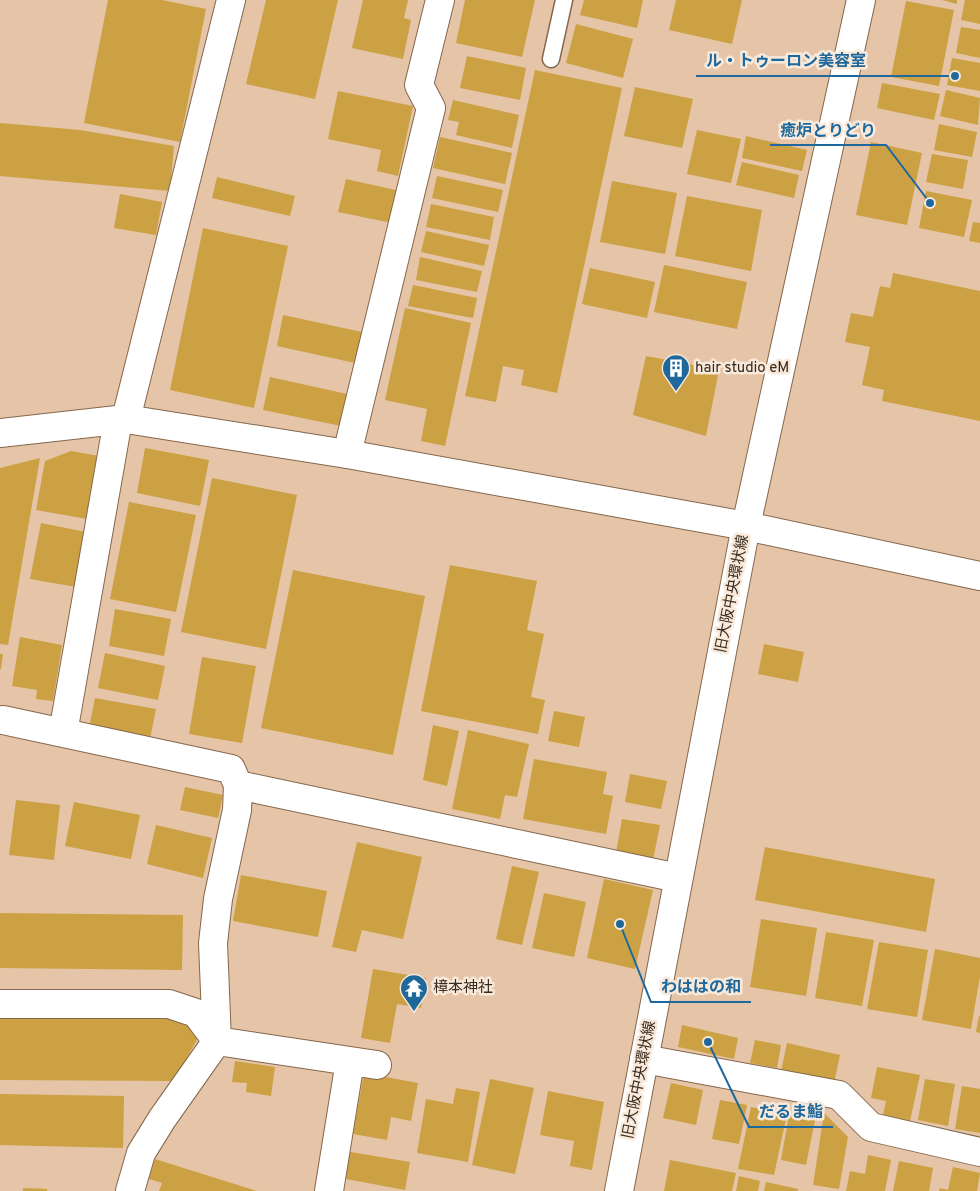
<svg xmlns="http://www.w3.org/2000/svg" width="980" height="1191" font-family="Overpass,'Noto Sans JP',sans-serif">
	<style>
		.building { fill: #cba143 }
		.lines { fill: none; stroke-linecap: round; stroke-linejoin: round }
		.lane-casing { stroke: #84674c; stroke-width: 19 }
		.street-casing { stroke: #84674c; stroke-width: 30 }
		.secondary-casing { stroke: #84674c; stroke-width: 30 }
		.primary-casing { stroke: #84674c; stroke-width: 30 }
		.lane { stroke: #fff; stroke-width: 16 }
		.street { stroke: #fff; stroke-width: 28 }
		.secondary { stroke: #fff; stroke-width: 28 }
		.primary { stroke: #fff; stroke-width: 28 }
		.labels { text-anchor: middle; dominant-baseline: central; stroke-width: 5; stroke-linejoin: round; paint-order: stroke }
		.poi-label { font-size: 15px; fill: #372a1f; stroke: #f9e9da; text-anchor: start }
		.street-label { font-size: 15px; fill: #372a1f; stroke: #f9e9da }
		.leader { fill: none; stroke: #1e689b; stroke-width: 2 }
		.callout-dot { fill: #1e689b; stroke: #f9e9da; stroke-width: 2 }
		.callout-label { font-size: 16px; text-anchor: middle; font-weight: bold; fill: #1e689b; stroke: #f9e9da; stroke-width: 5; stroke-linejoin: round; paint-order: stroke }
	</style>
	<rect width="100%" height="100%" fill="#e5c4a7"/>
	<!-- building -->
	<path class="building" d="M108 0H162L206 9 180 142 84 123Z
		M266 0H338L315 99 246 84Z
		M363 0H408L404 18 411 20 403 59 352 48Z
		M465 0H535L522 57 456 43Z
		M584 0H643L637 28 580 15Z
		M676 0H742L732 44 669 30Z
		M942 0H957V4Z
		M965 0H980V24L961 20Z
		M906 1 954 10 939 86 891 77Z
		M576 24 633 39 623 78 566 63Z
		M961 27 980 30V58L956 53Z
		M467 56 526 68 520 100 460 88Z
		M952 58 980 63V91L947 85Z
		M535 70 622 88 557 393 521 385 524 370 503 366 496 402 465 396Z
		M882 83 940 94 934 120 877 108Z
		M635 87 693 99 682 148 624 136Z
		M946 90 980 98 978 125 940 116Z
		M338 91 413 106 398 176 377 171 381 150 328 139Z
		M453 100 519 115 512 148 456 135 459 122 448 120Z
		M0 123 80 130 174 146 170 191 0 176Z
		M939 124 977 132 972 157 934 150Z
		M697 130 741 139 731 183 687 174Z
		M746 136 807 150 802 171 742 158Z
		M440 137 512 153 505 184 433 168Z
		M871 142 922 153 907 225 856 215Z
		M932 154 968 160 963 189 926 182Z
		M742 162 799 175 794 198 736 185Z
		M437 176 503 190 498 212 432 198Z
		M217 177 295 196 290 216 212 198Z
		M346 179 400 191 392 223 338 212Z
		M612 181 677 193 665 254 600 242Z
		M926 191 972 200 964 237 919 228Z
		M120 194 162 202 156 235 114 228Z
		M687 196 762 210 751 271 675 256Z
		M431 204 494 217 490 240 426 227Z
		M973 222 980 223V243L969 241Z
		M203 228 288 246 254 408 170 390Z
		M426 231 489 245 484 266 421 252Z
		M420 257 482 271 477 292 416 280Z
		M664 265 747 282 737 329 654 312Z
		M590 268 655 282 647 318 582 304Z
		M893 273 980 291V421L882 401 884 390 862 385 870 347 845 342 851 313 873 317 880 286 890 288Z
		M413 285 477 298 473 318 408 306Z
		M405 308 471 323 445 446 421 441 427 409 385 400Z
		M283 315 362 332 355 363 277 346Z
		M646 356 719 370 706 436 633 415Z
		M270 377 347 394 341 426 263 410Z
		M145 448 209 460 200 506 137 493Z
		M71 451 99 456 87 519 36 510 45 461Z
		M40 458 8 645 0 644V468Z
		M212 478 297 495 266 649 181 632Z
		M129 502 196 515 176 612 110 599Z
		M41 523 86 532 76 587 30 579Z
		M450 565 537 581 527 630 544 634 531 697 545 700 538 734 421 711Z
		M293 570 425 596 393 755 261 728Z
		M115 609 171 619 164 656 109 646Z
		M20 637 62 645 53 701 36 699 37 690 12 686Z
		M764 644 804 652 798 682 758 674Z
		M105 653 165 666 158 700 98 688Z
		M0 654H3L1 669H0Z
		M202 657 256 666 242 743 189 734Z
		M95 698 156 709 150 739 89 728Z
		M554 711 585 717 579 747 548 741Z
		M433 725 459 731 447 786 423 780Z
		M468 730 529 744 517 797 505 795 500 819 452 809Z
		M534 759 607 772 603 794 613 796 606 834 523 819Z
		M630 774 667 781 661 809 625 802Z
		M185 787 223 795 218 818 180 810Z
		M16 800 60 805 54 860 9 855Z
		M74 802 140 815 131 859 65 846Z
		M622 819 660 825 653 860 616 853Z
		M156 825 212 838 203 878 147 864Z
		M357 842 422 857 403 939 362 930 356 952 332 947Z
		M765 847 935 879 926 932 755 900Z
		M512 866 539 872 522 945 496 939Z
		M241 875 327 891 318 937 233 921Z
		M604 879 653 890 635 969 587 958Z
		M544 893 586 902 574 957 532 948Z
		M0 913 183 915 182 970 0 968Z
		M761 919 817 928 806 996 750 987Z
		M826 932 874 940 862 1006 815 998Z
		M879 942 928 950 917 1017 867 1009Z
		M935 949 980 958V976L971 1029 922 1020Z
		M373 969 426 978 421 1008 397 1004 390 1043 361 1038Z
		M979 1016H980V1033L976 1032Z
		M0 1018 186 1019 198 1038 174 1081 0 1080Z
		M682 1025 738 1038 734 1059 678 1047Z
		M755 1040 781 1045 777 1068 750 1063Z
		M787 1043 840 1055 834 1083 781 1071Z
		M235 1061 275 1067 271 1096 246 1092 247 1083 232 1082Z
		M877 1067 920 1075 910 1121 883 1115 886 1101 871 1098Z
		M364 1073 418 1083 411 1121 391 1117 387 1140 353 1134Z
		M490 1079 534 1088 515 1174 472 1165Z
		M925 1079 955 1084 948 1126 918 1120Z
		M671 1083 703 1090 696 1125 663 1118Z
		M962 1086 980 1089V1133L955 1129Z
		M456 1088 480 1092 468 1162 417 1153 426 1099 453 1104Z
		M548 1091 604 1102 592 1170 570 1166 574 1141 540 1135Z
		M0 1094 124 1096 123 1148 0 1145Z
		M720 1100 747 1105 739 1144 712 1139Z
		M751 1107 787 1114 774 1175 738 1169Z
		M824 1113 848 1137 839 1189 813 1185Z
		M789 1115 815 1120 806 1165 781 1160Z
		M345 1151 410 1162 405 1190 341 1178Z
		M868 1155 891 1160 885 1191H846L850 1171 865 1174Z
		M155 1159 257 1191H159L162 1183 149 1179Z
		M670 1160 736 1173 732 1191H664Z
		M899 1161 933 1168 929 1191H893Z
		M953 1167 980 1173 977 1191H939L940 1188 948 1190Z
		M739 1176 760 1181 758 1191H736Z
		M766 1182 798 1189V1191H764Z
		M23 1188 47 1189V1191H23Z"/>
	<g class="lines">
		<!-- lane casing -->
		<g class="lane-casing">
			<path id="lane" d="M551 59 564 0"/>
		</g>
		<!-- street casing -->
		<g class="street-casing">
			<path id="street" d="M126 419 231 0
				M347 454 431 108 419 85 440 0
				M746 526 980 576
				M3 720 231 769 238 785 678 878
				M63 733 118 420
				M0 1004H169L196 1013 217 1041 377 1065
				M644 1059 839 1095 871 1127 980 1152
				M130 1191 141 1153 162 1119 217 1041 213 943 218 899 237 810 238 785
				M329 1191 350 1061"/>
		</g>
		<!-- secondary casing -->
		<g class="secondary-casing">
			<path id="secondary" d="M0 433 126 419 347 454 746 526"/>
		</g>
		<!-- primary casing -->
		<g class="primary-casing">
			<path id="primary" d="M619 1191 746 526 861 0"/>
		</g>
		<!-- lane -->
		<use href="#lane" class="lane"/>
		<!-- street -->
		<use href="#street" class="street"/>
		<!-- secondary -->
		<use href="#secondary" class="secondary"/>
		<!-- primary -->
		<use href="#primary" class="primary"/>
	</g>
	<!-- icons -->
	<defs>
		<g id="building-pin" transform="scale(1.4375)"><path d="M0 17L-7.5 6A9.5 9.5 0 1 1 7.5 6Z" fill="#1e689b" stroke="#f9e9da"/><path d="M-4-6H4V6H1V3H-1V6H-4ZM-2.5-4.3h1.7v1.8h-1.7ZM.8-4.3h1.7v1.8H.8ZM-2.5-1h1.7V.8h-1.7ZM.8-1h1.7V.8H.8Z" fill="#fff"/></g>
		<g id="temple-pin" transform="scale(1.4375)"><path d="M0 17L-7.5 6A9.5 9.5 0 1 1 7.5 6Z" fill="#1e689b" stroke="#f9e9da"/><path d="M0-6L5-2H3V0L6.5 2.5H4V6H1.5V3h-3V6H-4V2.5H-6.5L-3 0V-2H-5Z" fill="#fff"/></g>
	</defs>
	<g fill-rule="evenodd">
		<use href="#building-pin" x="676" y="368"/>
		<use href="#temple-pin" x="414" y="988"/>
	</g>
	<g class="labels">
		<!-- poi labels -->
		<g class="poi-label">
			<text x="695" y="368">hair studio eM</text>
			<text x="433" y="988">樟本神社</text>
		</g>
		<!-- street labels -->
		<g class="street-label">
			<text transform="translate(733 594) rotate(-79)">旧大阪中央環状線</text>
			<text transform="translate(640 1080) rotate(-79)">旧大阪中央環状線</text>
		</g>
	</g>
	<!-- callouts -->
	<path class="leader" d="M955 76L876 76H696M930 203L886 145H770M620 924L651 1002H751M708 1042L749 1127H833"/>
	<g class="callout-dot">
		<circle cx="955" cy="76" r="5"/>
		<circle cx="930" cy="203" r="5"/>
		<circle cx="620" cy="924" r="5"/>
		<circle cx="708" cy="1042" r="5"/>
	</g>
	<g class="callout-label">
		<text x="786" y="66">ル・トゥーロン美容室</text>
		<text x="828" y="136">癒炉とりどり</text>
		<text x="701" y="992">わははの和</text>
		<text x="791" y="1117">だるま鮨</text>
	</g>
</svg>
